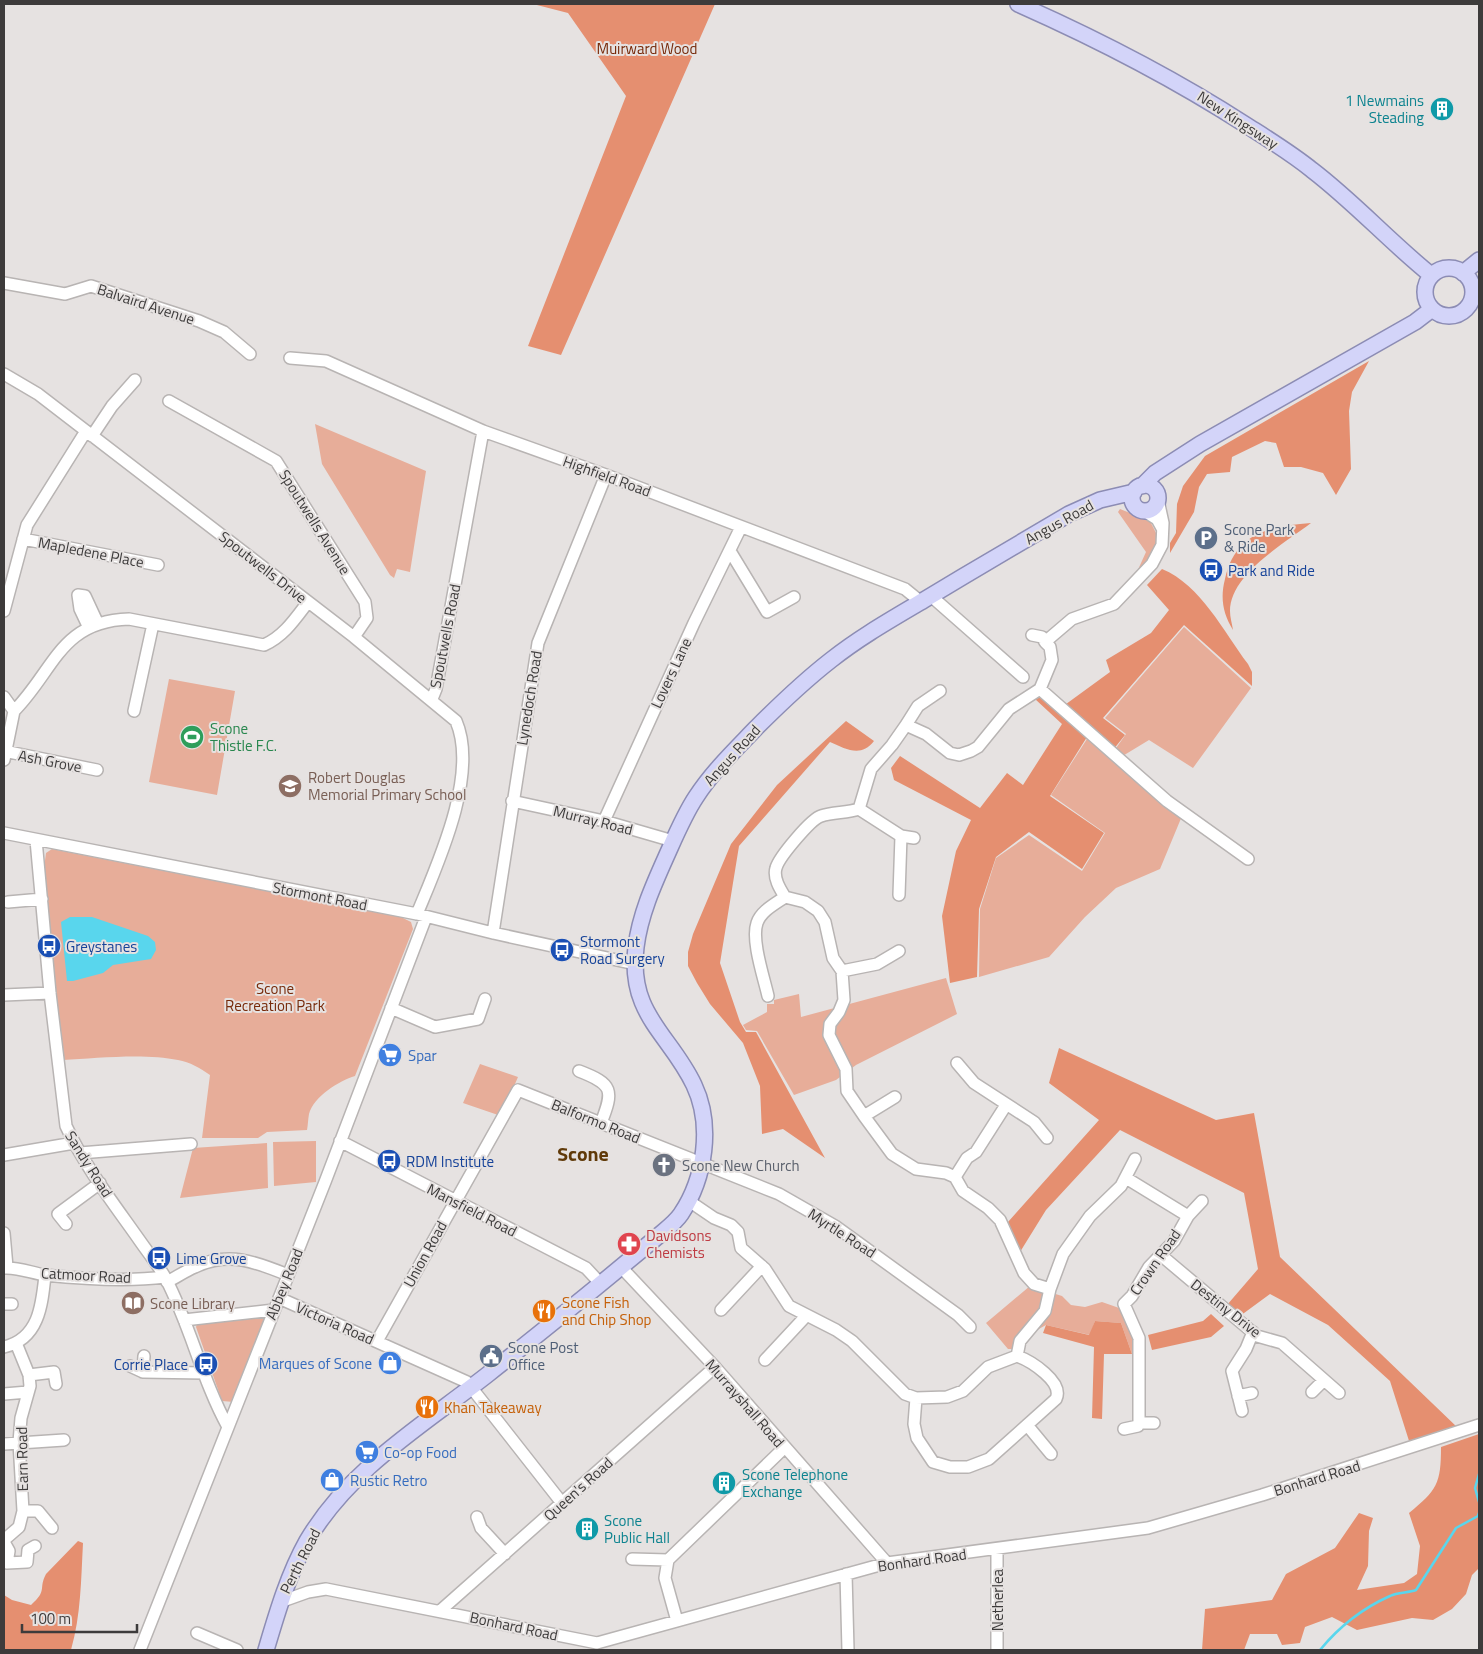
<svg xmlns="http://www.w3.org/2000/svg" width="1483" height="1654" font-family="'Titillium Web',sans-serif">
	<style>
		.green { fill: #e7ad99 }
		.forest { fill: #e58f70 }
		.water { fill: #59d6ed }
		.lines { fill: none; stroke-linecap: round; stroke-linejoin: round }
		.stream { stroke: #59d6ed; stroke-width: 2.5 }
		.minor-casing { stroke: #b8b4b3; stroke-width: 14 }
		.major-casing { stroke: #8c8cb4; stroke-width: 18 }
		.minor { stroke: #fff; stroke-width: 11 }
		.major { stroke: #d3d4f9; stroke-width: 15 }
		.labels { text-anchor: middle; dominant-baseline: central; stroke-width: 4; stroke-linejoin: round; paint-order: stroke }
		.park-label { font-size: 15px; fill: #772a0a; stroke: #e6e2e1 }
		.culture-label { font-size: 15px; fill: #0d838f; stroke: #e6e2e1; text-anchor: start }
		.street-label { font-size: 15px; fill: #3d3b3b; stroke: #e6e2e1 }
		.service-label { font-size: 15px; fill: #4e5e75; stroke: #e6e2e1; text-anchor: start }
		.transit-label { font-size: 15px; fill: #164399; stroke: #e6e2e1; text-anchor: start }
		.leisure-label { font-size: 15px; fill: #27864d; stroke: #e6e2e1; text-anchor: start }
		.education-label { font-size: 15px; fill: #785e54; stroke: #e6e2e1; text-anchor: start }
		.shop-label { font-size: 15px; fill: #366cbe; stroke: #e6e2e1; text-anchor: start }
		.worship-label { font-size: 15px; fill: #5b616d; stroke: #e6e2e1; text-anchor: start }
		.health-label { font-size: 15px; fill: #be3a42; stroke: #e6e2e1; text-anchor: start }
		.food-label { font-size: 15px; fill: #c56008; stroke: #e6e2e1; text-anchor: start }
		.district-label { font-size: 20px; font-weight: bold; fill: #603a09; stroke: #e6e2e1 }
	</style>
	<rect width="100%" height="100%" fill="#e6e2e1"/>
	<!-- green -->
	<path class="green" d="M315 424 426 471 410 572 397 569 394 578 390 575 322 464Z
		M1120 509 1150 521 1158 537 1152 558 1136 574 1146 552 1118 512Z
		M1184 627 1251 688 1193 768 1149 740 1121 757 1114 751 1126 734 1105 718Z
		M169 679 235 691 217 795 149 782Z
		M1087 739 1182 816 1160 869 1116 888 1085 917 1049 957 979 977 980 909 996 858 1029 835 1082 871 1105 833 1051 795Z
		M52 849 401 917 411 922 413 929 355 1076C339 1081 314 1096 309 1114 308 1119 308 1125 307 1130L267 1132 258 1138H202L210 1075C200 1068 190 1062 178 1060 146 1053 96 1058 63 1060L44 868 46 853Z
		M946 978 957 1014 856 1065 836 1080 794 1095 757 1031 746 1030 743 1025 767 1012V1004H774V1000L799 994 801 1017Z
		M480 1064 518 1077 501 1116 463 1103Z
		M316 1141V1182L274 1186 273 1142Z
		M267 1143 268 1188 180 1198 193 1148Z
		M1030 1286 1062 1296 1071 1305 1085 1307 1102 1302 1122 1309 1134 1339 1137 1354H1132L1121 1323 1095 1321 1090 1335 1046 1325 1037 1330 1027 1326 1015 1349H1008L986 1323Z
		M270 1315 234 1402 222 1401 196 1327 197 1324Z"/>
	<!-- forest -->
	<path class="forest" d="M533 4H715L561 355 528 346 626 96 568 13Z
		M1369 361 1352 392 1349 411 1351 469 1336 495 1323 473 1301 467H1284L1276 443 1265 441 1232 457 1230 472 1207 474 1199 487 1194 512 1170 553V543L1176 533 1177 504 1183 486 1205 456Z
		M1311 523C1285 543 1230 574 1230 611 1230 617 1232 624 1233 630 1223 614 1220 598 1225 579 1235 533 1269 526 1311 523Z
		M1162 569C1201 585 1223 631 1248 664L1252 672V686L1184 625 1103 718 1125 735 1113 750 1062 707 1110 672 1106 660 1151 633 1169 610 1147 585Z
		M1038 696 1087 737 1050 796 1104 833 1082 869 1029 832 996 857 979 909 977 977 950 983 942 916 956 851 971 820 894 780 891 768 900 756 980 808 1007 773 1023 785 1062 724 1035 699Z
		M846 721 874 741C861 758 846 749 830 742L739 846 720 963 740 1022 746 1032H756L825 1158 783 1129 762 1134 760 1086 743 1043 710 1004 697 983 688 966V952L693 934 731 844 777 785Z
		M1059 1048 1216 1120 1254 1113 1280 1257 1458 1428 1410 1444 1390 1381 1328 1325 1270 1294 1240 1316 1227 1305 1258 1269 1244 1193 1120 1130 1046 1210 1020 1252 1008 1222 1099 1120 1049 1083Z
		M1211 1314 1224 1326 1211 1337 1152 1350 1148 1335 1203 1321Z
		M1095 1321 1121 1323 1132 1354H1104L1102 1419 1092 1418 1094 1347 1043 1333 1046 1325 1089 1335Z
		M1479 1434V1568L1472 1575 1466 1594 1452 1609 1433 1620 1412 1618 1357 1630 1332 1617 1305 1627 1300 1643 1282 1645 1277 1634H1250L1244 1650H1202L1205 1609 1272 1600 1286 1574 1335 1548 1359 1513 1373 1518 1369 1531 1368 1566 1357 1590 1404 1583 1417 1574 1420 1546 1409 1513C1437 1490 1441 1484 1441 1447Z
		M78 1541 83 1543C81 1580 81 1615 71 1650H4V1595L12 1600 31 1605C48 1590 38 1589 46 1574Z"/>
	<!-- water -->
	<path class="water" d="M70 917H92L148 936 155 942 156 950 151 959 113 965 103 973 73 981H67L61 922Z"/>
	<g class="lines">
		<!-- stream -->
		<path class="stream" d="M1479 1474 1475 1488 1479 1502
			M1320 1650C1338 1628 1363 1608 1390 1596 1398 1592 1408 1593 1416 1590L1456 1528 1478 1516 1479 1513"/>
		<!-- minor casing -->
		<g class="minor-casing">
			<path id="minor" d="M4 283 65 294 91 286 199 321 224 332 250 354
				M290 358 326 361 483 431 606 475 905 589 921 602
				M4 374 38 394 354 637 456 721C479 774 438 863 417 914
				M169 401 276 461 365 602 367 618 354 637
				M92 436 112 406 135 380
				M1146 512 1157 519 1162 528
				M23 539 158 565
				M730 551 767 612 794 597
				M931 596 1023 677
				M4 611 27 525 86 431
				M89 628 80 609 78 595 85 596 98 624
				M1032 635 1042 637 1045 642
				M1040 689 1167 801 1248 859
				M4 697 14 711 4 760
				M432 699 436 689 483 431
				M14 711C54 671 60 621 129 619L264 645C284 636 295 619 308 602
				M134 711 153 624
				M906 725 918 706 940 691
				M4 751 97 770
				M512 801 604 821 673 841
				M859 809 901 836 899 895
				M604 821 694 623 741 527
				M4 833 417 914 493 933 635 964
				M901 836 914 838
				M36 840 50 993 66 1126C85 1167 114 1204 140 1241 149 1254 159 1266 166 1279 191 1327 202 1380 228 1427
				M8 902 42 899
				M493 933 538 643 606 475
				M842 971 877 964 899 951
				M4 995 50 993
				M768 996C764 978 751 940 757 923 761 911 775 904 785 897
				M391 1008 435 1027 478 1019 485 999
				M957 1063 974 1083 1034 1122 1047 1138
				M579 1071C613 1084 614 1090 601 1123
				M864 1116 895 1097
				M340 1141 586 1268 600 1283
				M80 1153 191 1144
				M4 1155 74 1143
				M955 1177 967 1158 976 1152 1006 1105
				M1126 1178 1188 1216 1202 1201
				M689 1201 714 1218 731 1225 738 1232 741 1248 765 1269 789 1306 836 1330 852 1341 905 1394 916 1398 947 1397 963 1391 988 1367 1017 1356C1031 1361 1064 1382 1056 1399L989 1459 968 1467H950L933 1462 917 1438 914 1424 916 1398
				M66 1224 58 1214 100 1183
				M4 1233 7 1267
				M1162 1256 1257 1336 1282 1343 1339 1393
				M621 1267 715 1367 887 1563
				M4 1268C18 1267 32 1273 45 1275 84 1279 126 1282 165 1277
				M167 1282C177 1277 185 1271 195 1267 229 1251 256 1262 288 1275
				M1050 1289 1034 1284 1024 1273 1000 1220 988 1208 963 1191 955 1177 946 1173 916 1169 892 1154 864 1116 847 1091 846 1069 829 1035 830 1024 839 1012 844 1000 842 971 833 958 825 922 818 911 805 902 785 897C780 889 773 878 776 868 779 857 811 819 821 816 833 812 847 813 859 809L871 769 892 745 906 725 926 734 950 753 959 755 971 751 978 747 1009 709 1040 689 1052 660 1050 647 1045 642 1072 619 1114 604 1152 564 1162 545 1163 523 1158 500
				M279 1298 467 1382 562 1503
				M4 1304H12
				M721 1310 762 1266
				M184 1320 274 1310
				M377 1341 518 1090 779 1194 835 1226 958 1315 970 1327
				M4 1347C39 1339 42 1305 45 1275
				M1017 1356 1020 1341 1045 1311 1050 1289 1063 1254 1090 1216 1121 1186 1135 1159
				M765 1360 806 1316
				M130 1366 143 1372 204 1373
				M143 1372 144 1356
				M29 1375 54 1372 56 1384
				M1312 1392 1324 1380
				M4 1394 28 1392
				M1238 1396 1252 1393
				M1242 1411 1232 1371 1246 1349 1253 1332
				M1139 1423V1338L1124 1304 1132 1296 1149 1267 1174 1241 1188 1216
				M1027 1425 1051 1454
				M1124 1429 1138 1426 1139 1423H1154
				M4 1444 64 1440
				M23 1511H38L52 1528
				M477 1517 481 1528 505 1554
				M4 1540 19 1527 23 1511 19 1442 21 1418 30 1386 29 1375 16 1343
				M4 1542 9 1551 7 1563 27 1562 28 1550 35 1546
				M997 1549V1650
				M632 1559 668 1560
				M846 1574 848 1650
				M280 1602 308 1592 326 1589 597 1643 887 1563 1148 1528 1262 1495 1479 1425
				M441 1610 715 1367
				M677 1621 665 1578 668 1560 784 1448
				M197 1633 237 1650
				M140 1650 325 1182 426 917"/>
		</g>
		<!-- major casing -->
		<g class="major-casing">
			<path id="major" d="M1018 4C1097 39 1173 78 1246 125 1268 139 1291 153 1312 170 1354 202 1390 242 1431 275
				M1425 292a24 24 0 1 1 48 0a24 24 0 1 1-48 0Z
				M1463 273 1479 260
				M1132 498a13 13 0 1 1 26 0a13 13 0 1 1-26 0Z
				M1142 486 1155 473 1200 444 1415 322 1432 309
				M266 1650C277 1613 288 1575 307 1541 349 1469 423 1425 487 1375 544 1330 601 1284 657 1237 665 1230 675 1223 681 1214 705 1178 713 1125 694 1085 670 1034 628 1015 636 947 640 915 653 886 666 857 675 837 684 815 696 797 713 771 735 750 756 728 780 704 804 681 831 660 860 637 892 619 924 600 972 571 1020 543 1069 514L1100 500 1134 492"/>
		</g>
		<!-- minor -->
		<use href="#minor" class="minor"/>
		<!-- major -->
		<use href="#major" class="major"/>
	</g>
	<!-- icons -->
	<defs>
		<g id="building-disc" transform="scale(1.25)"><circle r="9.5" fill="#0f9aa8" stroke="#e6e2e1"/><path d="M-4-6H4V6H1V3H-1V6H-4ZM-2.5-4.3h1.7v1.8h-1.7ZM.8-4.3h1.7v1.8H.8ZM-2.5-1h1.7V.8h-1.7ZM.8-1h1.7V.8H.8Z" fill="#fff"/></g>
		<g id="parking-disc" transform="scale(1.25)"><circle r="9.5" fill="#5c6f8a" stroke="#e6e2e1"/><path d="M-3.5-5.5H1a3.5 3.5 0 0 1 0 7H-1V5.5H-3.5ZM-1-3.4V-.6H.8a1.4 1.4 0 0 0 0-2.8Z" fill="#fff"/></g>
		<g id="bus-disc" transform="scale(1.25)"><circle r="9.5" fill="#1a4fb4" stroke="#e6e2e1"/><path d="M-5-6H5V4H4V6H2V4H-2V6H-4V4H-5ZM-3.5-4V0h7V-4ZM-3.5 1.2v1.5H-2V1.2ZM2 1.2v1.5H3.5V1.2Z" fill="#fff"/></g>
		<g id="stadium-disc" transform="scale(1.25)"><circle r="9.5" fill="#2e9e5b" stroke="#e6e2e1"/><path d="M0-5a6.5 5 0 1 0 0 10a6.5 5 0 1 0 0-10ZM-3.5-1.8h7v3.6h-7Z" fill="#fff"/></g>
		<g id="school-disc" transform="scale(1.25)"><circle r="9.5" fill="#8d6e63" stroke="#e6e2e1"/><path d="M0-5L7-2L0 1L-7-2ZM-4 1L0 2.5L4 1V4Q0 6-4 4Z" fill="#fff"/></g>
		<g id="supermarket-disc" transform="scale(1.25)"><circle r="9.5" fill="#3f7fe0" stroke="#e6e2e1"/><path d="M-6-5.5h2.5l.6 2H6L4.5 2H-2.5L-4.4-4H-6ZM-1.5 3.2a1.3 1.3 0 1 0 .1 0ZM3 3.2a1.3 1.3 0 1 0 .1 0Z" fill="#fff"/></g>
		<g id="church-disc" transform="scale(1.25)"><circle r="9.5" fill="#6b7280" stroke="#e6e2e1"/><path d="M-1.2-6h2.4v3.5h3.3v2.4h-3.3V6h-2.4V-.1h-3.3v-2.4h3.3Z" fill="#fff"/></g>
		<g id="pharmacy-disc" transform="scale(1.25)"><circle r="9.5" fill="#e0444e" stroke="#e6e2e1"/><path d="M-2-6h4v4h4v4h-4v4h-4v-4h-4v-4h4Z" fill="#fff"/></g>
		<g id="library-disc" transform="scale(1.25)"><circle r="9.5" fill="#8d6e63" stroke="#e6e2e1"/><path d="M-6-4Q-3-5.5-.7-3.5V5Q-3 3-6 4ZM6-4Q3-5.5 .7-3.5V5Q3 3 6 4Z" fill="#fff"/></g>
		<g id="restaurant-disc" transform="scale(1.25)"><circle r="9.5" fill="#e8710a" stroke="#e6e2e1"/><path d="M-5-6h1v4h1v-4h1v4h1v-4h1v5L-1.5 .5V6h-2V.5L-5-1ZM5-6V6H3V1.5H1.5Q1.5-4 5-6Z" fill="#fff"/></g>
		<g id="civic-disc" transform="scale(1.25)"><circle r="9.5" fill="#5c6f8a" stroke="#e6e2e1"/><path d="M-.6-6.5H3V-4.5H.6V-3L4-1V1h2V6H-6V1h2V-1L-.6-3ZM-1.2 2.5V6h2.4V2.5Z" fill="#fff"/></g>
		<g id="shop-disc" transform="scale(1.25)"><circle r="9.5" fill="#3f7fe0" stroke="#e6e2e1"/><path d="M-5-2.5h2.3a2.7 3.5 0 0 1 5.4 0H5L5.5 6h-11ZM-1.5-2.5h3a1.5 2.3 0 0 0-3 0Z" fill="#fff"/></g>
	</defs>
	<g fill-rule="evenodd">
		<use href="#building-disc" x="1442" y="109"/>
		<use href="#parking-disc" x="1206" y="538"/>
		<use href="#bus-disc" x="1211" y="570"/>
		<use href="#stadium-disc" x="192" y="737"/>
		<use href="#school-disc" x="290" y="786"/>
		<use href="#bus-disc" x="49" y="946"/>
		<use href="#bus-disc" x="562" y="950"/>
		<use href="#supermarket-disc" x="390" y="1055"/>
		<use href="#bus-disc" x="389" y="1161"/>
		<use href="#church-disc" x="664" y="1165"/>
		<use href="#pharmacy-disc" x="629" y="1244"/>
		<use href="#bus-disc" x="159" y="1258"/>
		<use href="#library-disc" x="133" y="1303"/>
		<use href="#restaurant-disc" x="544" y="1311"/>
		<use href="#civic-disc" x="491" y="1356"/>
		<use href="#shop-disc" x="390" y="1363"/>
		<use href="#bus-disc" x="206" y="1364"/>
		<use href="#restaurant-disc" x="427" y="1407"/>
		<use href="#supermarket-disc" x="367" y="1452"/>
		<use href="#shop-disc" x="332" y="1480"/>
		<use href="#building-disc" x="724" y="1483"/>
		<use href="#building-disc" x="587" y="1529"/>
	</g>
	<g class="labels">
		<!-- park labels -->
		<g class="park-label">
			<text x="647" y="48">Muirward Wood</text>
			<text x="275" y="988">Scone<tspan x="275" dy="17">Recreation Park</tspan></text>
		</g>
		<!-- culture labels -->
		<g class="culture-label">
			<text x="1424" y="100" text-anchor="end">1 Newmains<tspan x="1424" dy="17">Steading</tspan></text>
			<text x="742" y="1474">Scone Telephone<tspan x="742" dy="17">Exchange</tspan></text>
			<text x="604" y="1520">Scone<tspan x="604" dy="17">Public Hall</tspan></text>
		</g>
		<!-- street labels -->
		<g class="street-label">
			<text transform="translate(1238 120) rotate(33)">New Kingsway</text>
			<text transform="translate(146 304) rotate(18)">Balvaird Avenue</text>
			<text transform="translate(607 476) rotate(20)">Highfield Road</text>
			<text transform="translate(315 522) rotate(58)">Spoutwells Avenue</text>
			<text transform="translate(1059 522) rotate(-29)">Angus Road</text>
			<text transform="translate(91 552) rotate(11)">Mapledene Place</text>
			<text transform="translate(263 567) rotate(38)">Spoutwells Drive</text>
			<text transform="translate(445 636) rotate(-79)">Spoutwells Road</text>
			<text transform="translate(671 673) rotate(-65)">Lovers Lane</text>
			<text transform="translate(529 698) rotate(-81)">Lynedoch Road</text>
			<text transform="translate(732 755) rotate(-48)">Angus Road</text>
			<text transform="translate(50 761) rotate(11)">Ash Grove</text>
			<text transform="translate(593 820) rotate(14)">Murray Road</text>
			<text transform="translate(320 896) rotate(11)">Stormont Road</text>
			<text transform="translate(596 1121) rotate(22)">Balformo Road</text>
			<text transform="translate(89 1164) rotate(58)">Sandy Road</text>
			<text transform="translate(472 1210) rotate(27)">Mansfield Road</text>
			<text transform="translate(842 1233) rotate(33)">Myrtle Road</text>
			<text transform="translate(425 1254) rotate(-61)">Union Road</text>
			<text transform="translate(1155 1262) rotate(-55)">Crown Road</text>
			<text transform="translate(86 1275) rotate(3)">Catmoor Road</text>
			<text transform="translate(284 1284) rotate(-68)">Abbey Road</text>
			<text transform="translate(1226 1308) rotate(38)">Destiny Drive</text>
			<text transform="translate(335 1323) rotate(24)">Victoria Road</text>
			<text transform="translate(745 1403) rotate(49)">Murrayshall Road</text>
			<text transform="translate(22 1459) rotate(-91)">Earn Road</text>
			<text transform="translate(1317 1478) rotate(-17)">Bonhard Road</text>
			<text transform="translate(578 1489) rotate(-42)">Queen's Road</text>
			<text transform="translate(922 1560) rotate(-8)">Bonhard Road</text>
			<text transform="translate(300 1561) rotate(-63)">Perth Road</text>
			<text transform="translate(997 1600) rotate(-90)">Netherlea</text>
			<text transform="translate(514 1626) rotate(12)">Bonhard Road</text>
		</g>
		<!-- service labels -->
		<g class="service-label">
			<text x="1224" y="529">Scone Park<tspan x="1224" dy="17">&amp; Ride</tspan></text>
			<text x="508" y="1347">Scone Post<tspan x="508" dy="17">Office</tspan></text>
		</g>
		<!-- transit labels -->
		<g class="transit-label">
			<text x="1228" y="570">Park and Ride</text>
			<text x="580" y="941">Stormont<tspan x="580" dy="17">Road Surgery</tspan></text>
			<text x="66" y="946">Greystanes</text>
			<text x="406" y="1161">RDM Institute</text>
			<text x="176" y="1258">Lime Grove</text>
			<text x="188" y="1364" text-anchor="end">Corrie Place</text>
		</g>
		<!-- leisure labels -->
		<g class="leisure-label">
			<text x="210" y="728">Scone<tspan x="210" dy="17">Thistle F.C.</tspan></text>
		</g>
		<!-- education labels -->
		<g class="education-label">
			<text x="308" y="777">Robert Douglas<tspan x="308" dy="17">Memorial Primary School</tspan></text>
			<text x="150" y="1303">Scone Library</text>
		</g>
		<!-- shop labels -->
		<g class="shop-label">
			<text x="408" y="1055">Spar</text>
			<text x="372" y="1363" text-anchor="end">Marques of Scone</text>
			<text x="384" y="1452">Co-op Food</text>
			<text x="350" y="1480">Rustic Retro</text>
		</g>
		<!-- worship labels -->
		<g class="worship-label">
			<text x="682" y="1165">Scone New Church</text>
		</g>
		<!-- health labels -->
		<g class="health-label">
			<text x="646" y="1235">Davidsons<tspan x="646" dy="17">Chemists</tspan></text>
		</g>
		<!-- food labels -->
		<g class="food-label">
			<text x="562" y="1302">Scone Fish<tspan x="562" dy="17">and Chip Shop</tspan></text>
			<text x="444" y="1407">Khan Takeaway</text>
		</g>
		<!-- district labels -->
		<g class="district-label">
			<text x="583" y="1153">Scone</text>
		</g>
	</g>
	<!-- border -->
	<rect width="1483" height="1654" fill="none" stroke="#3d3b3b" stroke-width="10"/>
	<!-- scale -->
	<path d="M22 1624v8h115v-8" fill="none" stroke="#3d3b3b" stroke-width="2.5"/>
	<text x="30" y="1624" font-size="15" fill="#3d3b3b" stroke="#e6e2e1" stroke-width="4" paint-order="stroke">100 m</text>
</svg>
